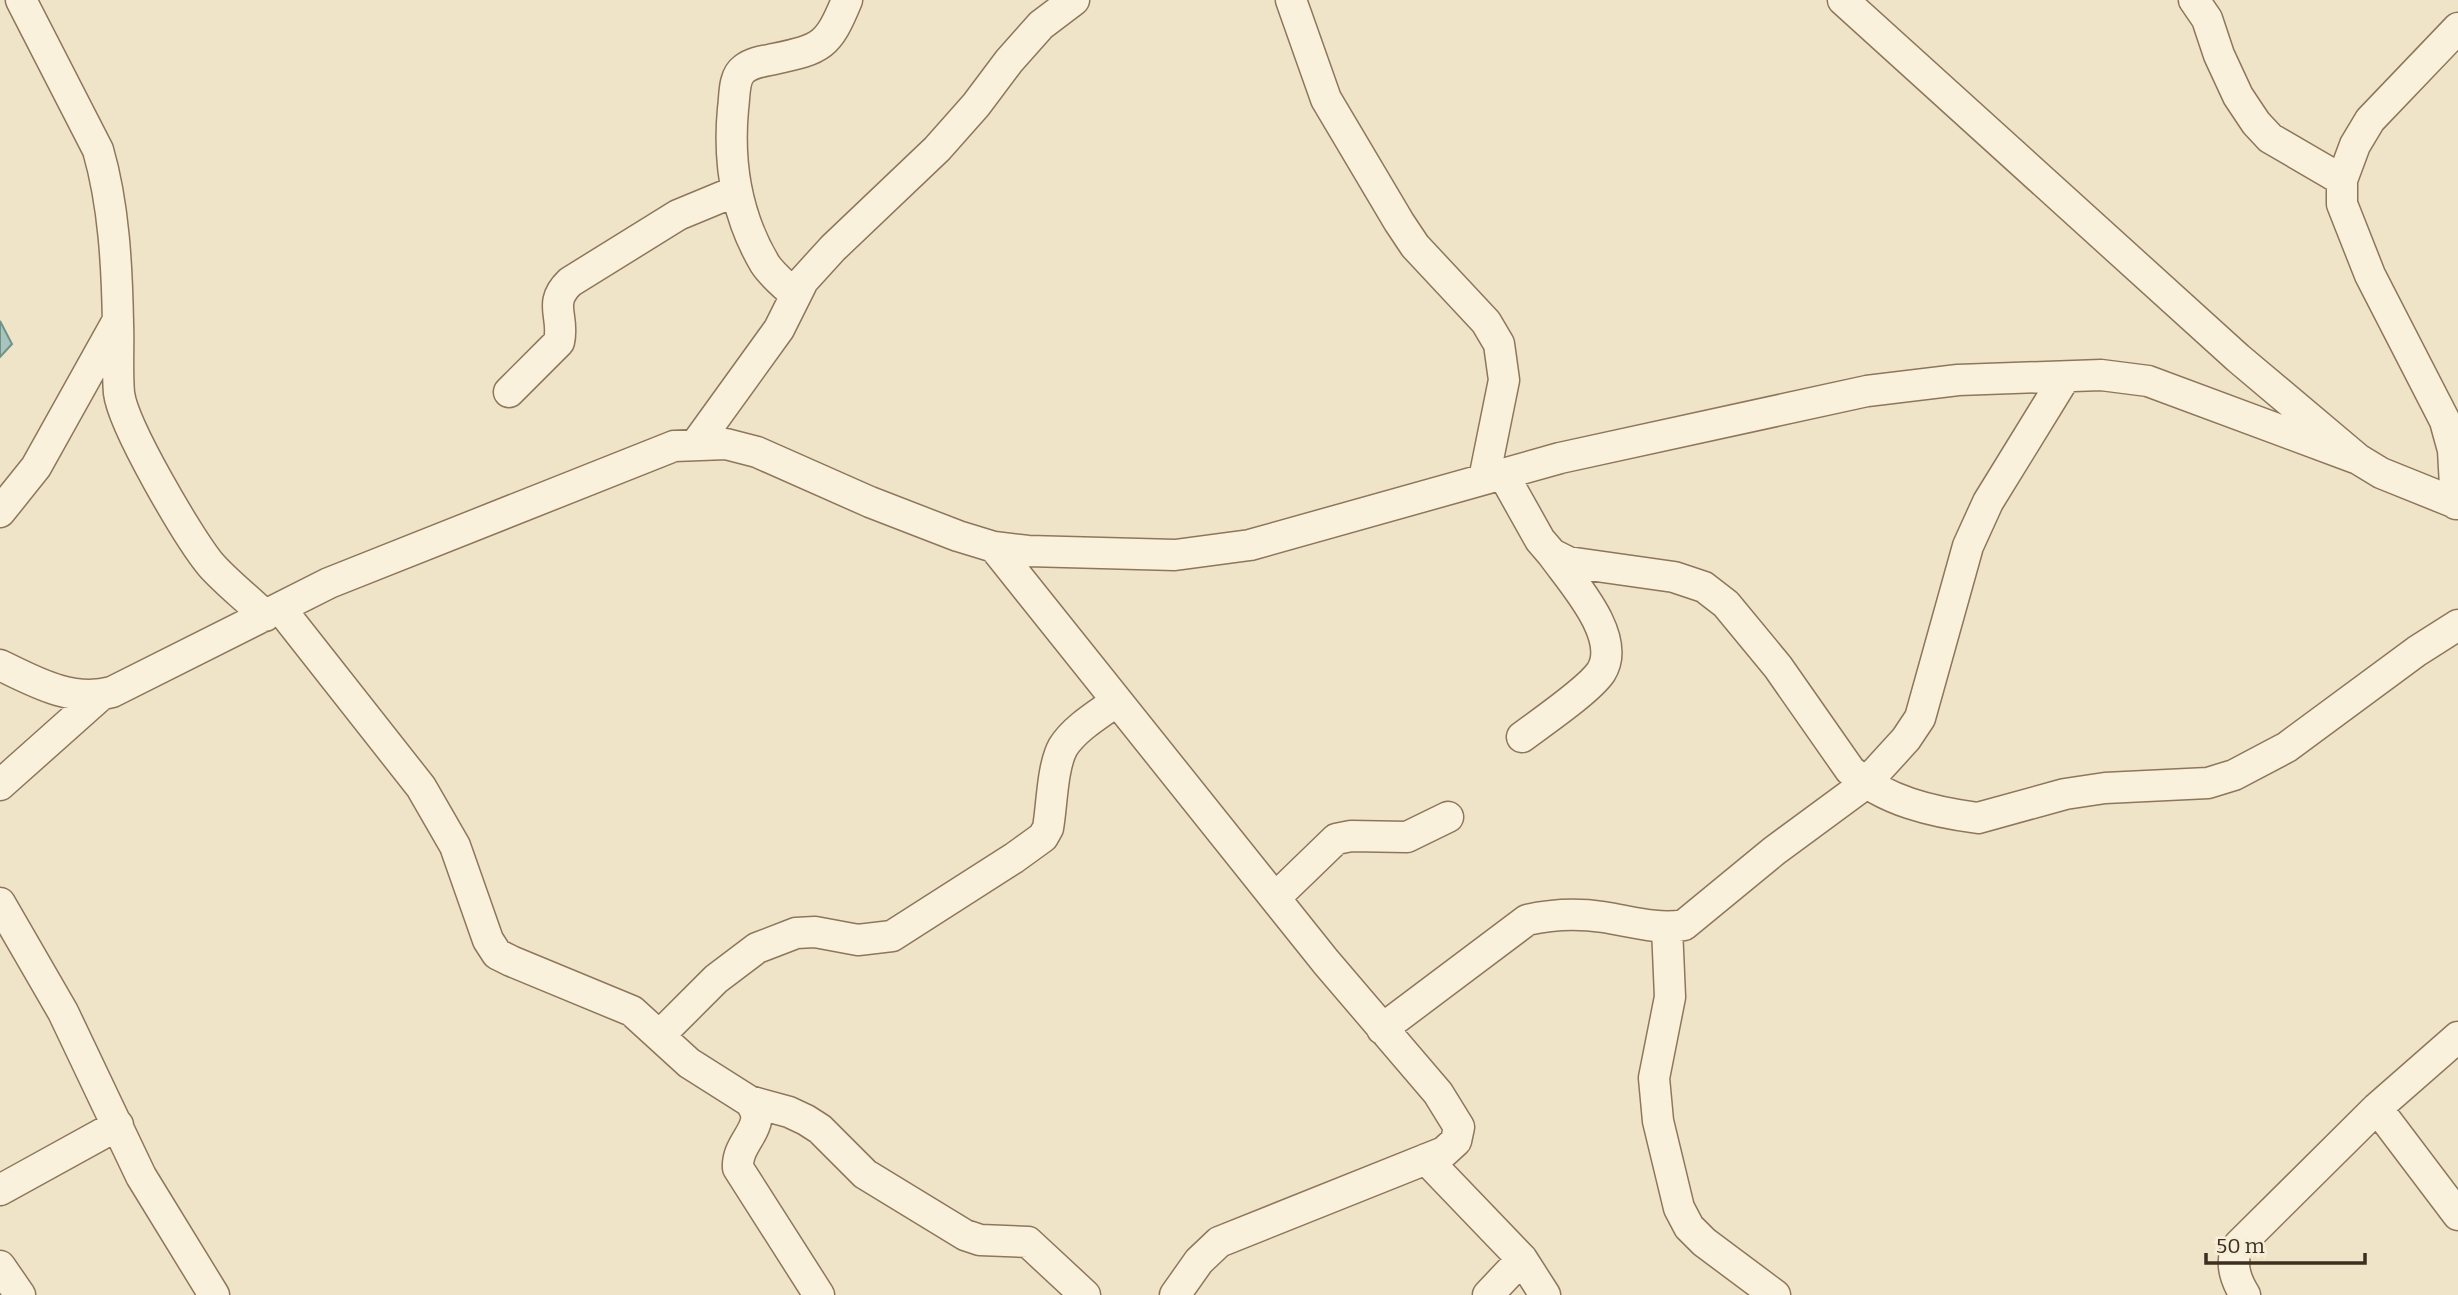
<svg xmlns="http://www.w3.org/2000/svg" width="2458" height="1295" font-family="Bitter,serif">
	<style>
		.water { fill: #a9c4bc; stroke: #6f938a; stroke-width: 2 }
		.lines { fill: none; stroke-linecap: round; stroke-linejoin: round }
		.minor-casing { stroke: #8d765c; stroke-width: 33 }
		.minor { stroke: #faf1dc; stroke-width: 30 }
	</style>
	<rect width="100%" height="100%" fill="#f0e4c8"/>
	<!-- water -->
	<path class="water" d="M0 321 12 344 0 357Z"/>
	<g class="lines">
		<!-- minor casing -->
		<g class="minor-casing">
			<path id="minor" d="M21 0 98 150C114 205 117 267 118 324 119 346 117 370 119 393 123 426 188 537 211 565 227 583 248 599 265 616
				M1291 0 1326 99 1399 222 1415 246 1486 322 1499 344 1504 380 1484 479
				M1843 0 2238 358 2358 459 2381 473 2458 504
				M2194 0 2207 19 2219 55 2238 96 2256 123 2270 138 2342 180
				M795 295C785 285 772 275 765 264 737 217 728 163 733 109 735 96 733 77 744 69 753 62 764 61 774 59 822 49 828 46 847 0
				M509 392 559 342C565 316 547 304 570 282L678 215 736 191
				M696 444 779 329 803 281 833 248 937 149 976 105 1009 61 1041 25 1074 0
				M1503 474 1540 540 1552 554 1568 562 1674 577 1704 587 1726 604 1778 667 1850 770C1884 801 1933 812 1978 818L2065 794 2105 788 2208 783 2234 775 2287 747 2417 651 2458 625
				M2456 504 2453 450 2445 421 2370 275 2342 204V180L2355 145 2370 120 2458 28
				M0 512 36 467 118 320
				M994 547 1326 962 1438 1093 1459 1127 1456 1141 1444 1152 1219 1242 1199 1261 1175 1295
				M280 608 421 787 455 846 488 940 497 954 511 961 632 1011 689 1063 749 1101C771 1126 736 1140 738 1168L819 1295
				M0 665C35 682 72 703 112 692L329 583 674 446 726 444 757 452 870 502 958 536 994 547 1028 551 1175 555 1250 545 1560 458 1867 391 1958 380 2101 375 2148 381 2358 459
				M1522 737C1542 722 1589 690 1601 672 1623 637 1572 582 1552 554
				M0 785 101 695
				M1275 898 1336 839 1351 836 1407 837 1448 817
				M0 903 63 1012 141 1176 214 1295
				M1667 928 1670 997 1654 1078 1658 1121 1679 1208 1689 1227 1704 1242 1775 1295
				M1382 1029 1527 920C1553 914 1576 913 1603 917 1630 921 1657 930 1684 925L1774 851 1865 784 1906 739 1920 718 1968 546 1988 502 2065 377
				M660 1035 716 979 757 948 796 933 815 932 858 940 892 936 1014 858 1043 837 1048 828C1052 806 1052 767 1063 747 1075 728 1099 714 1117 701
				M749 1101 789 1112 806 1120 820 1129 865 1174 965 1235 980 1240 1028 1242 1085 1295
				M2377 1108 2458 1215
				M1426 1159 1522 1259 1545 1295
				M0 1190 118 1125
				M0 1266 20 1295
				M1488 1295 1522 1259
				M2245 1295C2235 1279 2229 1261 2239 1245L2377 1108 2458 1037"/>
		</g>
		<!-- minor -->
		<use href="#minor" class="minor"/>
	</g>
	<!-- scale -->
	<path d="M2206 1253v10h159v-10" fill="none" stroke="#3d2e20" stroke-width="3.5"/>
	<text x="2216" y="1253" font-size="21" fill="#3d2e20" stroke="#f7eed8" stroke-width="5" paint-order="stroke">50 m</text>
</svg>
